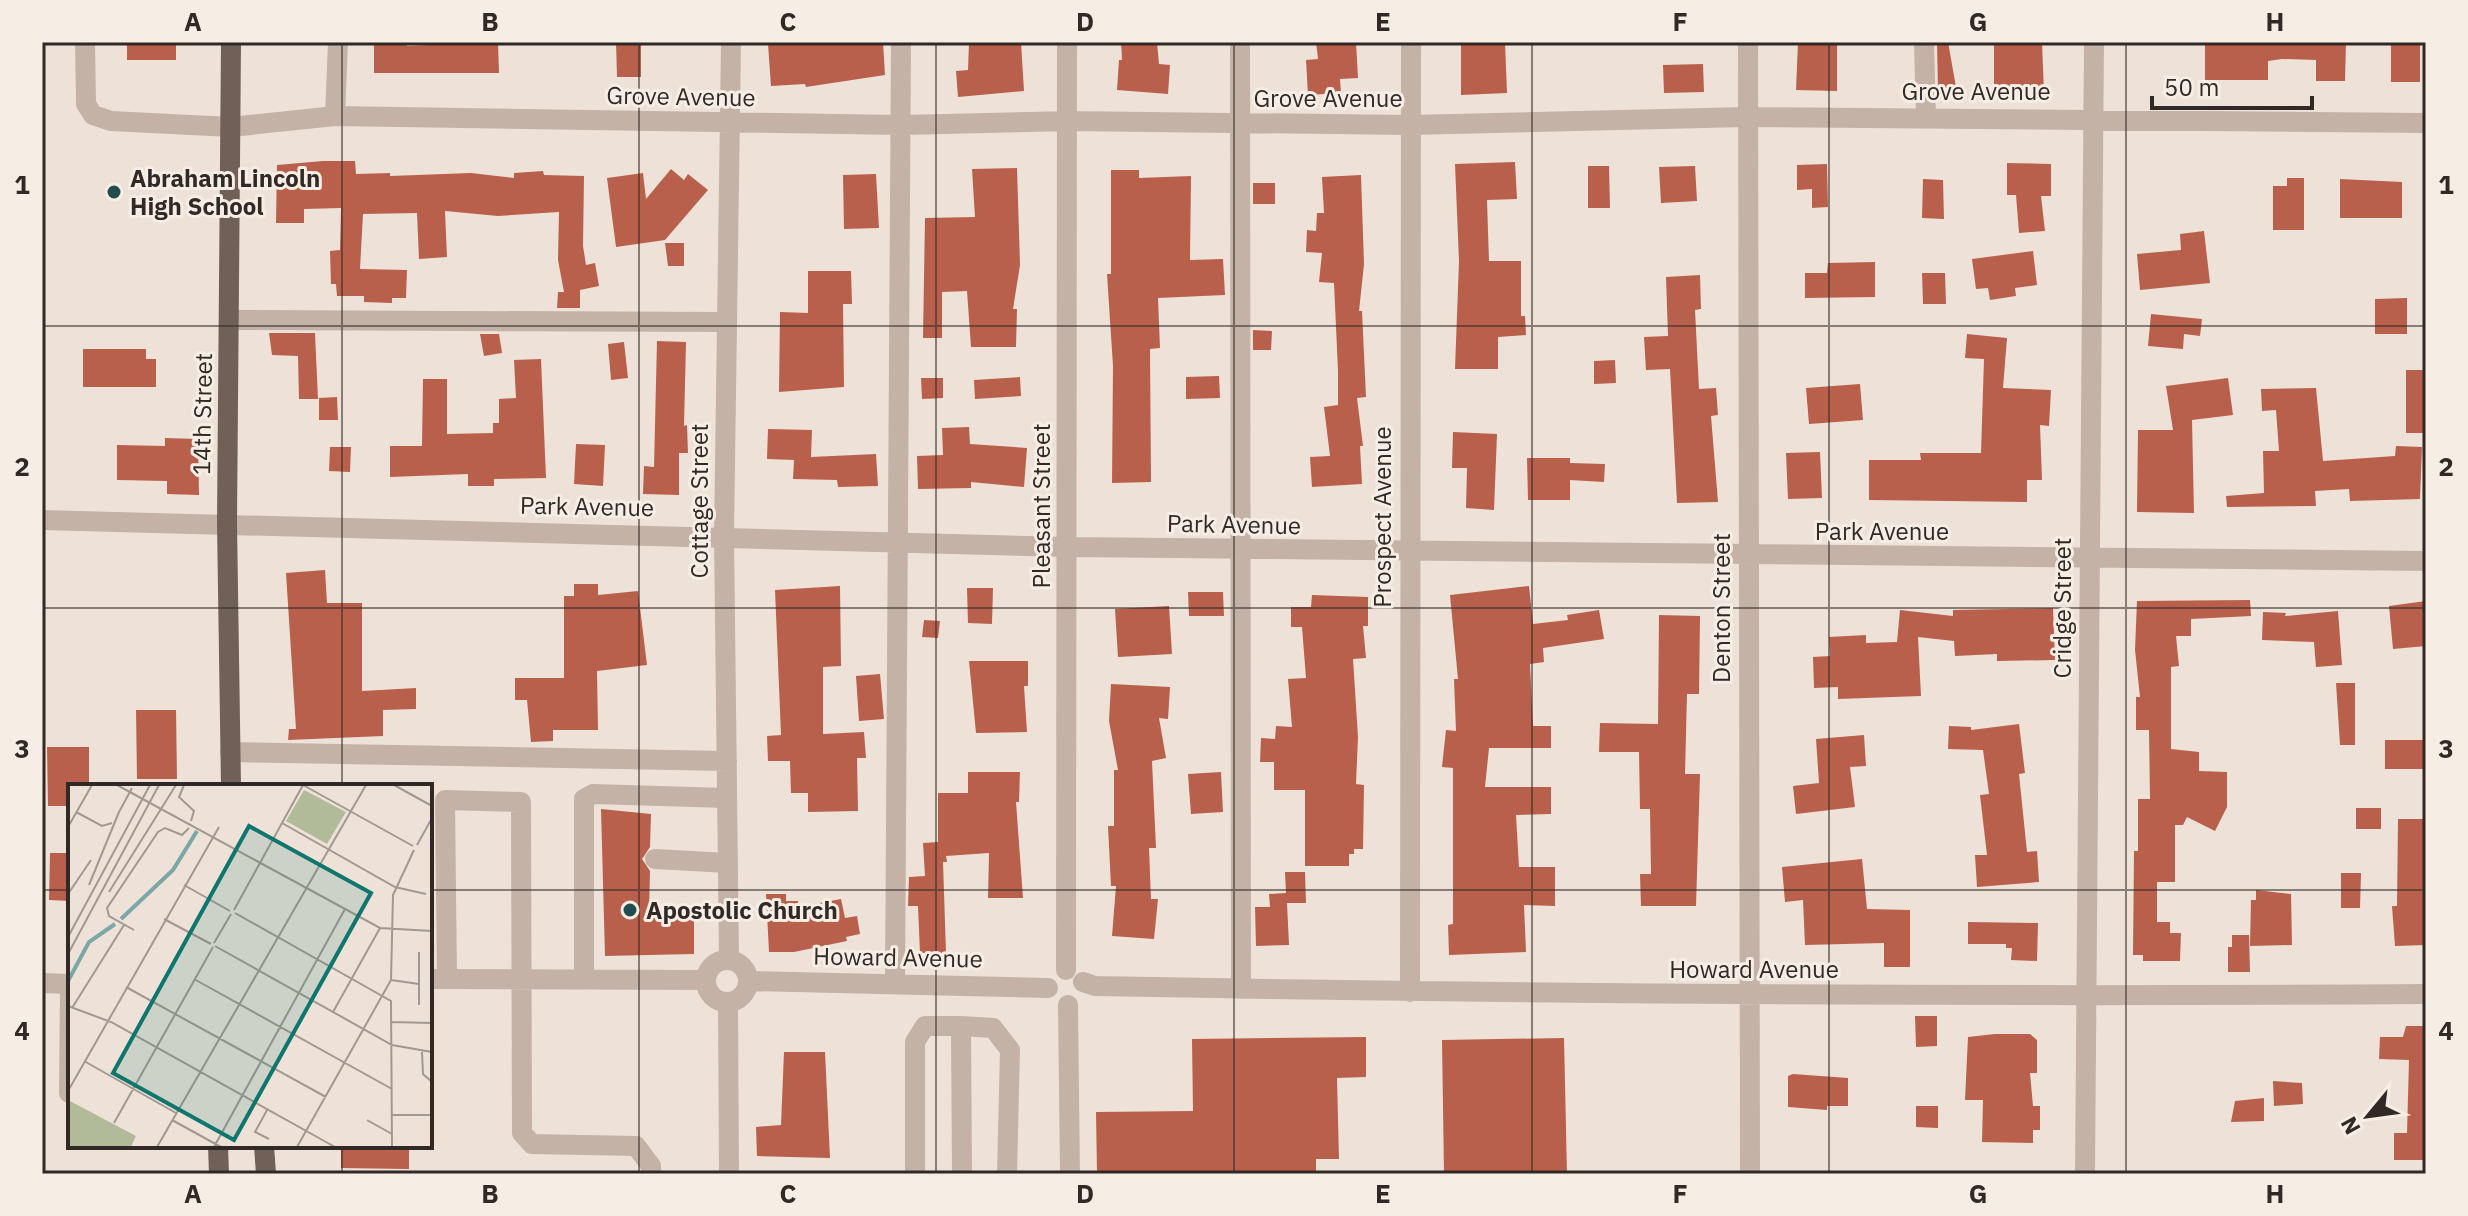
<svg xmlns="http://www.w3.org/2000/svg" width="2468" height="1216" font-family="'IBM Plex Sans',sans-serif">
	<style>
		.building { fill: #b8604c }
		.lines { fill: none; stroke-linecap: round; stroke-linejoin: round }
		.minor { stroke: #c4b2a6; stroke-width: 20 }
		.major { stroke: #716058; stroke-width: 20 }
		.grid { fill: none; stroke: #312926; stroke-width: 2; stroke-opacity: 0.55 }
		.poi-dot { fill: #204d4e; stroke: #f6ede4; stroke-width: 3 }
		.labels { text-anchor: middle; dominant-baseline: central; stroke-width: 6; stroke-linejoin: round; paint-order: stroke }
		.street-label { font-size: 24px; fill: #312926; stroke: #f6ede4 }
		.poi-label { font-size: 24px; font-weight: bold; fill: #312926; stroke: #f6ede4; text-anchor: start }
		.inset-river { fill: none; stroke: #7ba7a7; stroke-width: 4 }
		.inset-road { fill: none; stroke: #a29891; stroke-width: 2 }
		.view { fill: #0f766e; fill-opacity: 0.15; stroke: #0f766e; stroke-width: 4 }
		.inset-edge { fill: none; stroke: #312926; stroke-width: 4 }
		.neatline { fill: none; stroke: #312926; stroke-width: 3 }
		.grid-label { font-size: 26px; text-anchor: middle; font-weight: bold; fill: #312926 }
	</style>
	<rect width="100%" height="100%" fill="#eee2d8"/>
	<!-- building -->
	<path class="building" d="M127 42H176V60H127Z
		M374 42H407V46L498 42 499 73H374Z
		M616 42H641V77H617Z
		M805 42H883L885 75 806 87 805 84 771 86 768 44Z
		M969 42H1021L1024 91 958 97 956 71 968 70Z
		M1121 42H1157L1159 64 1170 65 1168 94 1117 90 1119 60H1122Z
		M1316 42H1356L1358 78 1340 79 1341 93 1308 95 1306 60 1318 59Z
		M1461 42H1505L1507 93 1461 95Z
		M1798 42H1837V91L1796 90Z
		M1937 42H1948L1956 87 1938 90Z
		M1994 42H2042L2044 93 1994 95Z
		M2205 42H2346L2345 81H2316V60L2282 59 2268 61V80H2205Z
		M2391 42H2420V82H2391Z
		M1703 64 1704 92 1664 93 1663 65Z
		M323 161H355L356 174 390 173V176L471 173 514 178V173L543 171 544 175 584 176 583 246 586 265 595 263 599 286 580 290V308H557L558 292H564L558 260 559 212 498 216 445 211 447 257 419 259 417 213 363 214 360 269 407 270 406 298H392V303L364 302V296H337L336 284H331L330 251 340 250 341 208 304 209V223H276L277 165Z
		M1515 162 1517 199 1487 200 1489 261H1521V316H1525L1526 335 1498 337V369H1455L1459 261 1455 164Z
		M2007 163 2051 164V196H2041L2045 231 2019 233 2016 195H2007Z
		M1827 164 1828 207 1812 208V189L1797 190V165Z
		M1588 166H1609L1610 208H1588Z
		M1695 166 1697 201 1661 203 1659 167Z
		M1017 168 1020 265 1013 309H1017L1016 347H971L967 291 942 292V338H923L925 218 975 217 972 169Z
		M671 169 684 180 688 174 708 190 665 240 616 247 607 178 643 173 646 199Z
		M1111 170H1139V178L1191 176 1190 260 1223 259 1225 295 1158 298 1160 348 1150 349 1151 482 1112 483 1113 366 1107 274H1111Z
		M876 174 879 228 844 229 843 175Z
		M1361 175 1364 264 1359 311H1362L1366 397 1357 398 1363 446H1360L1362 484 1312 487 1310 457 1330 456 1324 407 1338 405V371L1334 283 1319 282 1322 253 1306 252 1307 230 1316 231 1317 213H1324L1322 177Z
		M2287 178H2304V230H2273V186H2287Z
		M1923 179 1943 180 1944 219 1922 218Z
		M2340 179 2402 182V218H2340Z
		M1253 183H1275V204H1253Z
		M2204 231 2210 283 2140 290 2137 254 2181 250 2180 234Z
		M665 243H684V266H668Z
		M2033 251 2037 285 2015 288 2016 296 1990 300 1988 288 1976 289 1972 259Z
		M1875 262V297L1805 298V273H1827L1828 263Z
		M808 271H851L852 304H843L844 387 779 392 780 312 808 313Z
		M1922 273H1945L1946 304H1923Z
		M1700 275 1701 309 1695 310 1699 389 1716 388 1718 415 1711 416 1718 502 1677 503 1670 369 1646 370 1644 337 1668 336 1666 277Z
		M2407 298V334H2375V299Z
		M2151 314 2202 319 2200 336 2184 334 2183 349 2148 346Z
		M1253 330 1272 331 1271 350H1253Z
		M269 333H315L318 399H299L298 356 272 355Z
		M480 334H499L502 353 484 356Z
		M1967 334 2007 338 2003 388 2051 390 2049 426 2040 425 2042 480H2027V502L1869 500V460H1921L1920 453H1981L1984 359 1965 358Z
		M657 341 686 342 684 426 687 425 688 453H679V495L643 494 644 466 654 467Z
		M624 342 628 378 611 380 608 344Z
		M83 349H146V359H156V387H83Z
		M541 359 546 478 494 479V486H468V474L390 477V446H422L423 379H447V434L493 433V423H499V399L516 398 514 360Z
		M1615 360 1616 383 1594 384V361Z
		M2406 370H2426V433H2406Z
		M1219 376 1220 398 1186 399V377Z
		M1020 377 1021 396 975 399 974 380Z
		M921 378H943V398L922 399Z
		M2228 378 2233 415 2192 420 2194 513 2137 512 2138 430H2173L2166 386Z
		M1860 384 1863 420 1809 424 1806 388Z
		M2316 388 2323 461 2395 456 2396 446 2422 447 2420 499 2350 501 2349 489 2315 491 2316 506 2227 507 2226 496 2264 493 2263 451H2279L2276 410 2262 411 2261 389Z
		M337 397 338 420H319V398Z
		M969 427 970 444 1027 448 1024 487 971 482V488L918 489 917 456 943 455 942 428Z
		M768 429 812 430 811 457 876 454 878 486 838 487 837 480 793 479 794 460 767 459Z
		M1453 432 1497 434 1494 510 1466 508 1467 468H1452Z
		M165 438 198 439 199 495 167 494V481L117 480V445L165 446Z
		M576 444 605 445 603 486 574 484Z
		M330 447H351L350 472 329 471Z
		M1820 452 1822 498 1788 499 1786 453Z
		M1527 458H1570V463L1605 464 1604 482 1570 480V500H1528Z
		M325 570 327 603H362V691L416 688V709L383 710V736L288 740 289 729H296L286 573Z
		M574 584H598V595L638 591 647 665 597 671 598 730H553V741L531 742 527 700H515V678H564V596H574Z
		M840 586 841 666 823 667V734L864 732 866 758H857L858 811 808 812V793H791L790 761H768L767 736 781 735 775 590Z
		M1529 586 1533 624 1568 620 1567 615 1599 610 1604 639 1543 648 1544 662 1530 664 1533 726H1551V748H1489L1485 787H1551V814L1516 815 1519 867H1555V906L1524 905 1526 952 1449 955 1448 925 1453 924V768L1442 767 1446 730 1456 731 1454 679H1458L1450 595Z
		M967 588H993L992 624 968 623Z
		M1188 592H1223L1224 616H1189Z
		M1312 595 1368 597V626H1363L1366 658 1353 659 1358 737 1356 784 1364 785 1363 849H1354V854H1349V866H1305V790H1274V762H1260L1261 738 1275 739 1276 726 1292 727 1288 679 1306 678 1302 627H1291V607H1311Z
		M2250 600 2251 616 2191 619V636H2176L2179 666 2171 667V749L2199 752V771L2227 772V807L2215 831 2187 817 2183 825H2175V882H2157V922H2170V933H2181L2180 961H2143V955H2133L2134 851H2138V799H2150L2149 730H2136V697H2140L2135 650 2137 601Z
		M2426 601V646L2393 649 2389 606Z
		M1169 606 1172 654 1118 657 1115 609Z
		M2053 608 2055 660 1997 661V654L1955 656 1954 641 1918 637 1921 696 1838 699V687L1814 688 1813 657 1830 656 1829 637 1866 635V643L1897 642 1900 610 1953 616V610Z
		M2338 611 2342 665 2316 667 2314 642 2262 640 2263 612 2286 613 2285 616Z
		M1659 615 1700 616 1699 694H1687L1685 774H1700L1696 906H1641L1640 874H1651L1650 809H1640L1639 752H1599L1600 723 1658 724Z
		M924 620 940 621 938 638 922 637Z
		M969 661H1028V686H1024L1027 732 976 733Z
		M880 674 884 719 859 721 856 676Z
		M2336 683H2355V745H2340Z
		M1111 684 1170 687 1168 719 1159 718 1166 758 1152 761 1156 848H1149L1151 899H1158L1154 939 1112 936 1116 886H1111L1108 826H1114V770H1118L1109 721Z
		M136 710H176L177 779H137Z
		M2019 724 2025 773 2019 774 2027 852 2037 851 2039 882 1977 887 1975 855H1987L1980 795 1989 794 1983 750 1948 749 1949 726 1971 727V730Z
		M1864 735 1866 766 1850 767 1855 807 1796 814 1793 786 1819 783 1816 739Z
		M2385 740H2426V769H2385Z
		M47 747H89V786H70V806H48Z
		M968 772H1020L1019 802H1016L1023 898H988L989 853 946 856 947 862H943L946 953H920L918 906H908L909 877 925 876 923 843 938 842V793H968Z
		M1221 772 1223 812 1191 814 1188 774Z
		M2356 808H2381V829H2356Z
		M601 809 651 814 650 847 642 859 650 871 649 911H694V954L605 956Z
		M2398 819H2426V945L2395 946 2392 906H2397Z
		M50 853H70V901L49 900Z
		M1862 859 1867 909 1910 910V967H1884V943L1805 945 1803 900 1785 902 1782 867Z
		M1285 872H1305L1306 903H1287L1289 945 1256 946 1255 907H1270L1269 894 1286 893Z
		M2341 873H2361L2360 908H2341Z
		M2256 890 2291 894 2292 945 2250 946 2251 900H2256Z
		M766 894H786V901H798V907L841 899 845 918 857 916 860 934 846 937 847 941 794 952H769Z
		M1968 922 2038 923 2037 961 2011 960 2012 948H2006V944H1968Z
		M2232 935H2249L2250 972H2228V947H2232Z
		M1915 1016H1937V1046L1916 1047Z
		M2406 1026H2426V1160H2394V1133H2407L2409 1060 2379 1059 2380 1037H2403Z
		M1995 1034H2030L2037 1040V1073H2030L2033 1106H2040V1130H2033V1143L1982 1142 1983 1100H1965L1968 1037Z
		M1366 1037V1077L1337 1078 1339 1159H1316V1174H1097L1096 1112 1193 1111 1192 1039Z
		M1564 1038 1567 1174H1444L1442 1040Z
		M784 1052H825L830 1158 757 1156 756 1127 781 1125Z
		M1793 1074 1848 1078V1106H1827V1110L1788 1107V1076Z
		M2273 1081 2302 1083 2303 1104 2274 1106Z
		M2264 1098V1121L2231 1122 2235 1101Z
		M1916 1106H1938V1128L1916 1127Z
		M341 1146H409V1169L341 1168Z"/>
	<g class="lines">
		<!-- minor -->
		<path class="minor" d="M85 42 86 104 93 115 111 121 231 127 335 116 902 125 1068 121 1410 125 1747 117 2426 123
			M1240 42 1241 989
			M1748 42 1750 1174
			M1924 42 1926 118
			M335 116 338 42
			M229 320 725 322
			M42 520 1067 547 2426 561
			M230 752 727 761
			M655 859 728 863
			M729 960 724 535 731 42
			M706 981a21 21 0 1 1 42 0a21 21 0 1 1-42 0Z
			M1066 970 1067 42
			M430 979 706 980
			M447 979 445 800 521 802 522 1133 532 1144 636 1146 651 1166V1174
			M584 979V799L593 794 727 798
			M748 981 1048 988
			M1083 982 1095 986C1539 994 1982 997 2426 994
			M42 983 70 984 69 1093
			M895 983 901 42
			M1410 992 1411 42
			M728 1002 729 1174
			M1068 1005 1070 1174
			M915 1174V1042L925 1026H961
			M962 1174 961 1026 993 1028 1010 1050 1007 1174
			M2085 1174 2094 42"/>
		<!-- major -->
		<path class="major" d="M231 42 227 523 231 786
			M218 1146 219 1174
			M264 1146 266 1174"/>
	</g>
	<!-- grid -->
	<path class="grid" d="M342 42V786M639 42V1174M936 42V1174M1234 42V1174M1532 42V1174M1829 42V1174M2126 42V1174M42 326H2426M42 608H2426M42 890H70M430 890H2426M342 1146V1174"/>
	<!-- markers -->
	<g class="poi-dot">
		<circle cx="114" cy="192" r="8"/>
		<circle cx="630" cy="910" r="8"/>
	</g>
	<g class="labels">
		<!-- street labels -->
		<g class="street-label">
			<text x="1976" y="91">Grove Avenue</text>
			<text transform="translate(681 96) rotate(1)">Grove Avenue</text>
			<text x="1328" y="98">Grove Avenue</text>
			<text transform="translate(202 414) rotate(-89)">14th Street</text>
			<text transform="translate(699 501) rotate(-90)">Cottage Street</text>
			<text transform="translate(587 506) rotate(1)">Park Avenue</text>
			<text transform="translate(1041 506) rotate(-90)">Pleasant Street</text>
			<text transform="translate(1382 517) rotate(-90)">Prospect Avenue</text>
			<text transform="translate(1234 524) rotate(1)">Park Avenue</text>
			<text x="1882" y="531">Park Avenue</text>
			<text transform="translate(1721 608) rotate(-90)">Denton Street</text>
			<text transform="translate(2062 608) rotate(-90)">Cridge Street</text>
			<text transform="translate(898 957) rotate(1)">Howard Avenue</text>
			<text x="1754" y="969">Howard Avenue</text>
		</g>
		<!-- poi labels -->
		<g class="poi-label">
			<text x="130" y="178">Abraham Lincoln<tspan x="130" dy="28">High School</tspan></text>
			<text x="646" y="910">Apostolic Church</text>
		</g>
	</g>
	<!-- overview -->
	<g transform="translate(68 784)">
		<rect width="364" height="364" fill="#eee2d8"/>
		<path d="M236 6 278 28 259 60 218 37ZM0 316 68 352 63 363H0Z" fill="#b1bb9a"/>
		<path class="inset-river" d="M53 135 105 86 129 47M0 197 21 158 47 140"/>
		<path class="inset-road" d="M49 1 312 144 364 147M116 1 111 13 126 27 123 37M235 1 345 62M326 1 364 22M8 28 34 42 44 39M51 28 64 4M214 39 327 103 358 110M0 43 24 1M349 61 364 34M21 101 51 28M116 101 162 127M41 108 108 1M0 110 23 76M166 126 235 1M167 129 323 217 324 363M96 135 143 160M66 146 41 132 39 124 90 48 97 44 114 51 121 44M0 153 82 1M146 159 163 130M147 162 324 261 364 268M351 168V221M0 170 91 1M126 195 324 305M323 196 351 200M58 203 258 313M0 222 43 238 267 363M4 224 56 141M265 228 312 144M324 238 364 239M354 268 355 290 364 298M16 277 108 329M0 307 151 43M199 326 187 348 201 355M324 331H364M104 336 153 363M299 336 324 350M46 339 145 163M89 363 298 1M146 363 277 125M229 363 323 196 325 111 346 66"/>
		<path class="view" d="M181 42 303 109 166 356 45 289Z"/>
		<rect width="364" height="364" class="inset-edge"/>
	</g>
	<!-- border -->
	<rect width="2468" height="1216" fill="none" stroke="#f6ede4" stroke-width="88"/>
	<!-- north arrow -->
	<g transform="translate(2368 1116) rotate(241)" stroke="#f6ede4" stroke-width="6" paint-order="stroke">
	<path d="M0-6L14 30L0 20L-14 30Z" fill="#312926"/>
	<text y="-12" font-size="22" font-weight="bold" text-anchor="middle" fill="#312926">N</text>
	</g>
	<!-- scale -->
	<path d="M2152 96v12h160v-12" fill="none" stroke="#312926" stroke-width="4"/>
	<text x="2164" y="96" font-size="24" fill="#312926" stroke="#f6ede4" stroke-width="6" paint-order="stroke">50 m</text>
	<rect x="44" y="44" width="2380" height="1128" class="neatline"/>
	<g class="grid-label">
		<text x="193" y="31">A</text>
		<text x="490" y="31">B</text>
		<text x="788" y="31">C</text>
		<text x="1085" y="31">D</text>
		<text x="1383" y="31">E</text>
		<text x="1680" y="31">F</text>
		<text x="1978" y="31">G</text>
		<text x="2275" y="31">H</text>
		<text x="22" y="194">1</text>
		<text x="2446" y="194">1</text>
		<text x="22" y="476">2</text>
		<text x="2446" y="476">2</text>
		<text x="22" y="758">3</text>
		<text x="2446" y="758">3</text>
		<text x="22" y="1040">4</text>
		<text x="2446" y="1040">4</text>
		<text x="193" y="1203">A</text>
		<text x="490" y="1203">B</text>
		<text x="788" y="1203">C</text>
		<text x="1085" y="1203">D</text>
		<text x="1383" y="1203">E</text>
		<text x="1680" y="1203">F</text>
		<text x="1978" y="1203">G</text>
		<text x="2275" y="1203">H</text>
	</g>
</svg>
